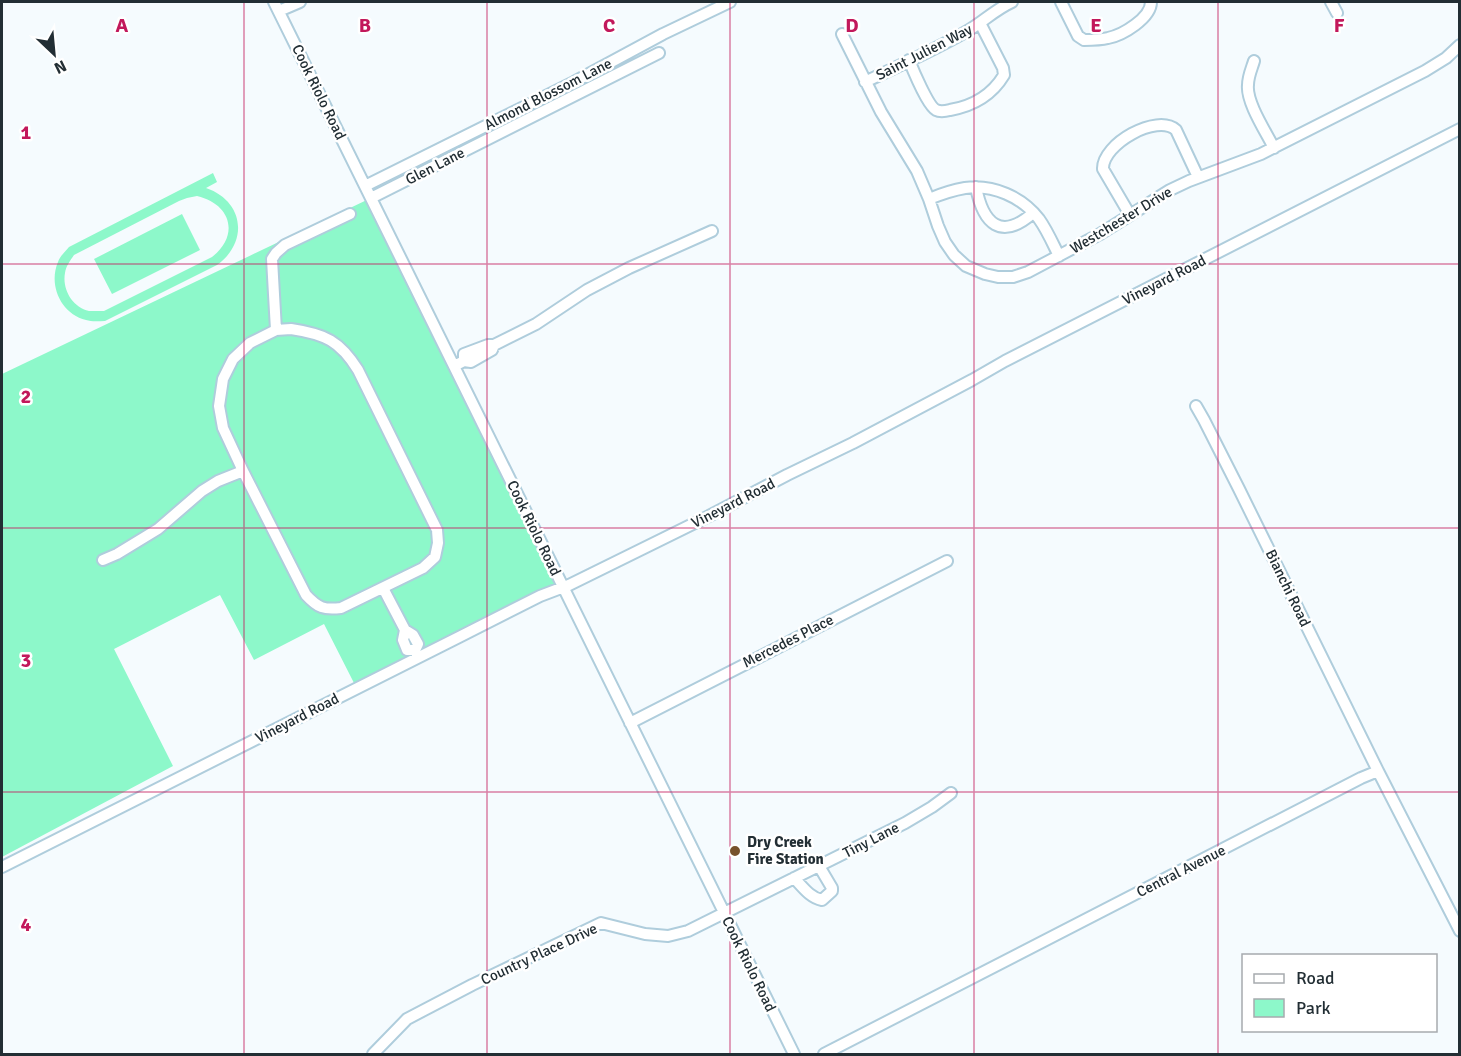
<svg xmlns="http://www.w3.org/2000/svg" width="1461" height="1056" font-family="Signika,sans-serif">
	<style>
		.green { fill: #8df8ca; fill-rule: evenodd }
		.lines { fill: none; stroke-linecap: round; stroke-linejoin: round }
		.minor-casing { stroke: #afcddc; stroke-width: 14 }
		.minor { stroke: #fff; stroke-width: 10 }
		.grid { fill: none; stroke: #c2185b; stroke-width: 1.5; stroke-opacity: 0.55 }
		.poi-dot { fill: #76522c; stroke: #fff; stroke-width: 2 }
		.labels { text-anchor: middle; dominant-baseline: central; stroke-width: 5; stroke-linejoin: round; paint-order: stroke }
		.street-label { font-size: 15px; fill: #222e34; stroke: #fff }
		.poi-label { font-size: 15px; font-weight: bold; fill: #222e34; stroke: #fff; text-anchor: start }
		.grid-label { font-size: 20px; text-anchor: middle; font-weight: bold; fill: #c2185b; stroke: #fff; stroke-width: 5; stroke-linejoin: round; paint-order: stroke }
	</style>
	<rect width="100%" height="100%" fill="#f5fbfe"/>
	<!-- green -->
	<path class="green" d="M213 173 217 182 206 188C244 201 249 242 217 265L105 321C99 321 92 322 86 320 61 314 48 285 58 262 60 256 65 252 69 247ZM197 196C231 204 240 235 212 257L104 311C99 311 93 311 89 311 72 307 62 289 65 273 66 266 70 261 74 255L179 201 187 198Z
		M371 198 560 581 354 683 324 624 254 660 220 595 114 649 173 766 2 857V374Z
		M182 214 200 250 112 294 94 259Z"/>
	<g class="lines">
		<!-- minor casing -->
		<g class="minor-casing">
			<path id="minor" d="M274 2 794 1054
				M1061 2 1078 36 1084 40C1092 40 1100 40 1108 38 1123 35 1151 18 1151 2
				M1331 2 1337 13
				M279 11 300 2
				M842 34 881 112 917 171 929 199 938 226 945 242 954 255 966 266 985 274 998 277H1013L1028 272 1100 234 1170 190 1189 181 1261 154 1425 71 1446 58 1460 45
				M909 60C913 70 928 106 936 110 940 112 946 111 950 110 973 106 992 95 1004 75L1003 68 980 23
				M1254 61C1252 68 1248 76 1248 85 1246 102 1266 132 1274 148
				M865 82C900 65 937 49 969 30 984 21 996 9 1012 2
				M365 186 574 82 663 34 730 2
				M976 187C983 224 1001 241 1033 213
				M371 198 659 53
				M929 199C941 194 953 190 965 188 993 184 1022 197 1039 219 1047 230 1053 244 1059 256
				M1130 215 1103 169C1102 144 1157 113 1176 130L1198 177
				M291 329C325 334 340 341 358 370L437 530 438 543 435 557 423 568 341 608C324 610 318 608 306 595L243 471 223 428 219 406 223 379 233 359 250 343 276 330Z
				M276 330 272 259 276 253 285 245 350 214
				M494 345 536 324 587 290 629 268 712 231
				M454 366 464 361 471 362 492 350 494 345H488L464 354V361
				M1196 406 1204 420 1239 489 1378 771
				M103 560 117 554 158 529 202 491 218 481 243 471
				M383 588 405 630 413 635 418 644 415 650 418 657
				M405 630 403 640 407 650H415
				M630 723 947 561
				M2 867 459 637 540 596 569 585 709 516 787 475 853 443 972 380 1005 361 1460 129
				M794 878C802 886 810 898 822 900L832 891V888L819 866
				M373 1054 407 1019 472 985 601 923 645 934 668 936 688 931 905 823 932 807 951 793
				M824 1054 1361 778 1378 771 1460 931"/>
		</g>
		<!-- minor -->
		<use href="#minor" class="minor"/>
	</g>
	<!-- grid -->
	<path class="grid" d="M244 2V1054M487 2V1054M730 2V1054M974 2V1054M1218 2V1054M2 264H1460M2 528H1460M2 792H1460"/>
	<!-- markers -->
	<circle class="poi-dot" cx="735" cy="851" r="6"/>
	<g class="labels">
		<!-- street labels -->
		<g class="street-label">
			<text transform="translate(924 52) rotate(-27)">Saint Julien Way</text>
			<text transform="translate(319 92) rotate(64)">Cook Riolo Road</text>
			<text transform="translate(548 94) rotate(-27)">Almond Blossom Lane</text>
			<text transform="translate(435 166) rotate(-27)">Glen Lane</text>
			<text transform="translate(1121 220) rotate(-31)">Westchester Drive</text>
			<text transform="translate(1164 280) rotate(-27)">Vineyard Road</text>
			<text transform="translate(733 503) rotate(-27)">Vineyard Road</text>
			<text transform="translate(534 528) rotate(64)">Cook Riolo Road</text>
			<text transform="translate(1288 588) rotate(64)">Bianchi Road</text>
			<text transform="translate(788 641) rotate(-27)">Mercedes Place</text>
			<text transform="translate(297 718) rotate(-27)">Vineyard Road</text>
			<text transform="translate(871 840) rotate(-27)">Tiny Lane</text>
			<text transform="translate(1181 871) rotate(-27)">Central Avenue</text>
			<text transform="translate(539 954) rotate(-25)">Country Place Drive</text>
			<text transform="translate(749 964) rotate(64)">Cook Riolo Road</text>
		</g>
		<!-- poi labels -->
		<g class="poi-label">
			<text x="747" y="842">Dry Creek<tspan x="747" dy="17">Fire Station</tspan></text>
		</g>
	</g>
	<g class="grid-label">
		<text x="122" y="32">A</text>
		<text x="365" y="32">B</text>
		<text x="609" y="32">C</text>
		<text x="852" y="32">D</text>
		<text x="1096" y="32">E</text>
		<text x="1339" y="32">F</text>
		<text x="26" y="139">1</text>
		<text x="26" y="403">2</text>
		<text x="26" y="667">3</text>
		<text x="26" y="931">4</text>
	</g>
	<!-- border -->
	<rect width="1461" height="1056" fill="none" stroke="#222e34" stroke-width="6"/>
	<!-- legend -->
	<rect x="1242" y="954" width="195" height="78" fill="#ffffff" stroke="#a7abae" stroke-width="1.5"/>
	<rect x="1254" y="974" width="30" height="9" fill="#ffffff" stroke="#a7abae" stroke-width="1.5"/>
	<text x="1296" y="984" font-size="18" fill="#222e34">Road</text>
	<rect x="1254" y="999" width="30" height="18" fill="#8df8ca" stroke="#a7abae" stroke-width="1.5"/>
	<text x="1296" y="1014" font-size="18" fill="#222e34">Park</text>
	<!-- north arrow -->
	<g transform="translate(54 54) rotate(154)" stroke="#ffffff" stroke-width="4.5" paint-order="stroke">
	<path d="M0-4.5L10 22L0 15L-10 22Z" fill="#222e34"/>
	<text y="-9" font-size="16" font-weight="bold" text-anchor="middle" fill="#222e34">N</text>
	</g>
</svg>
